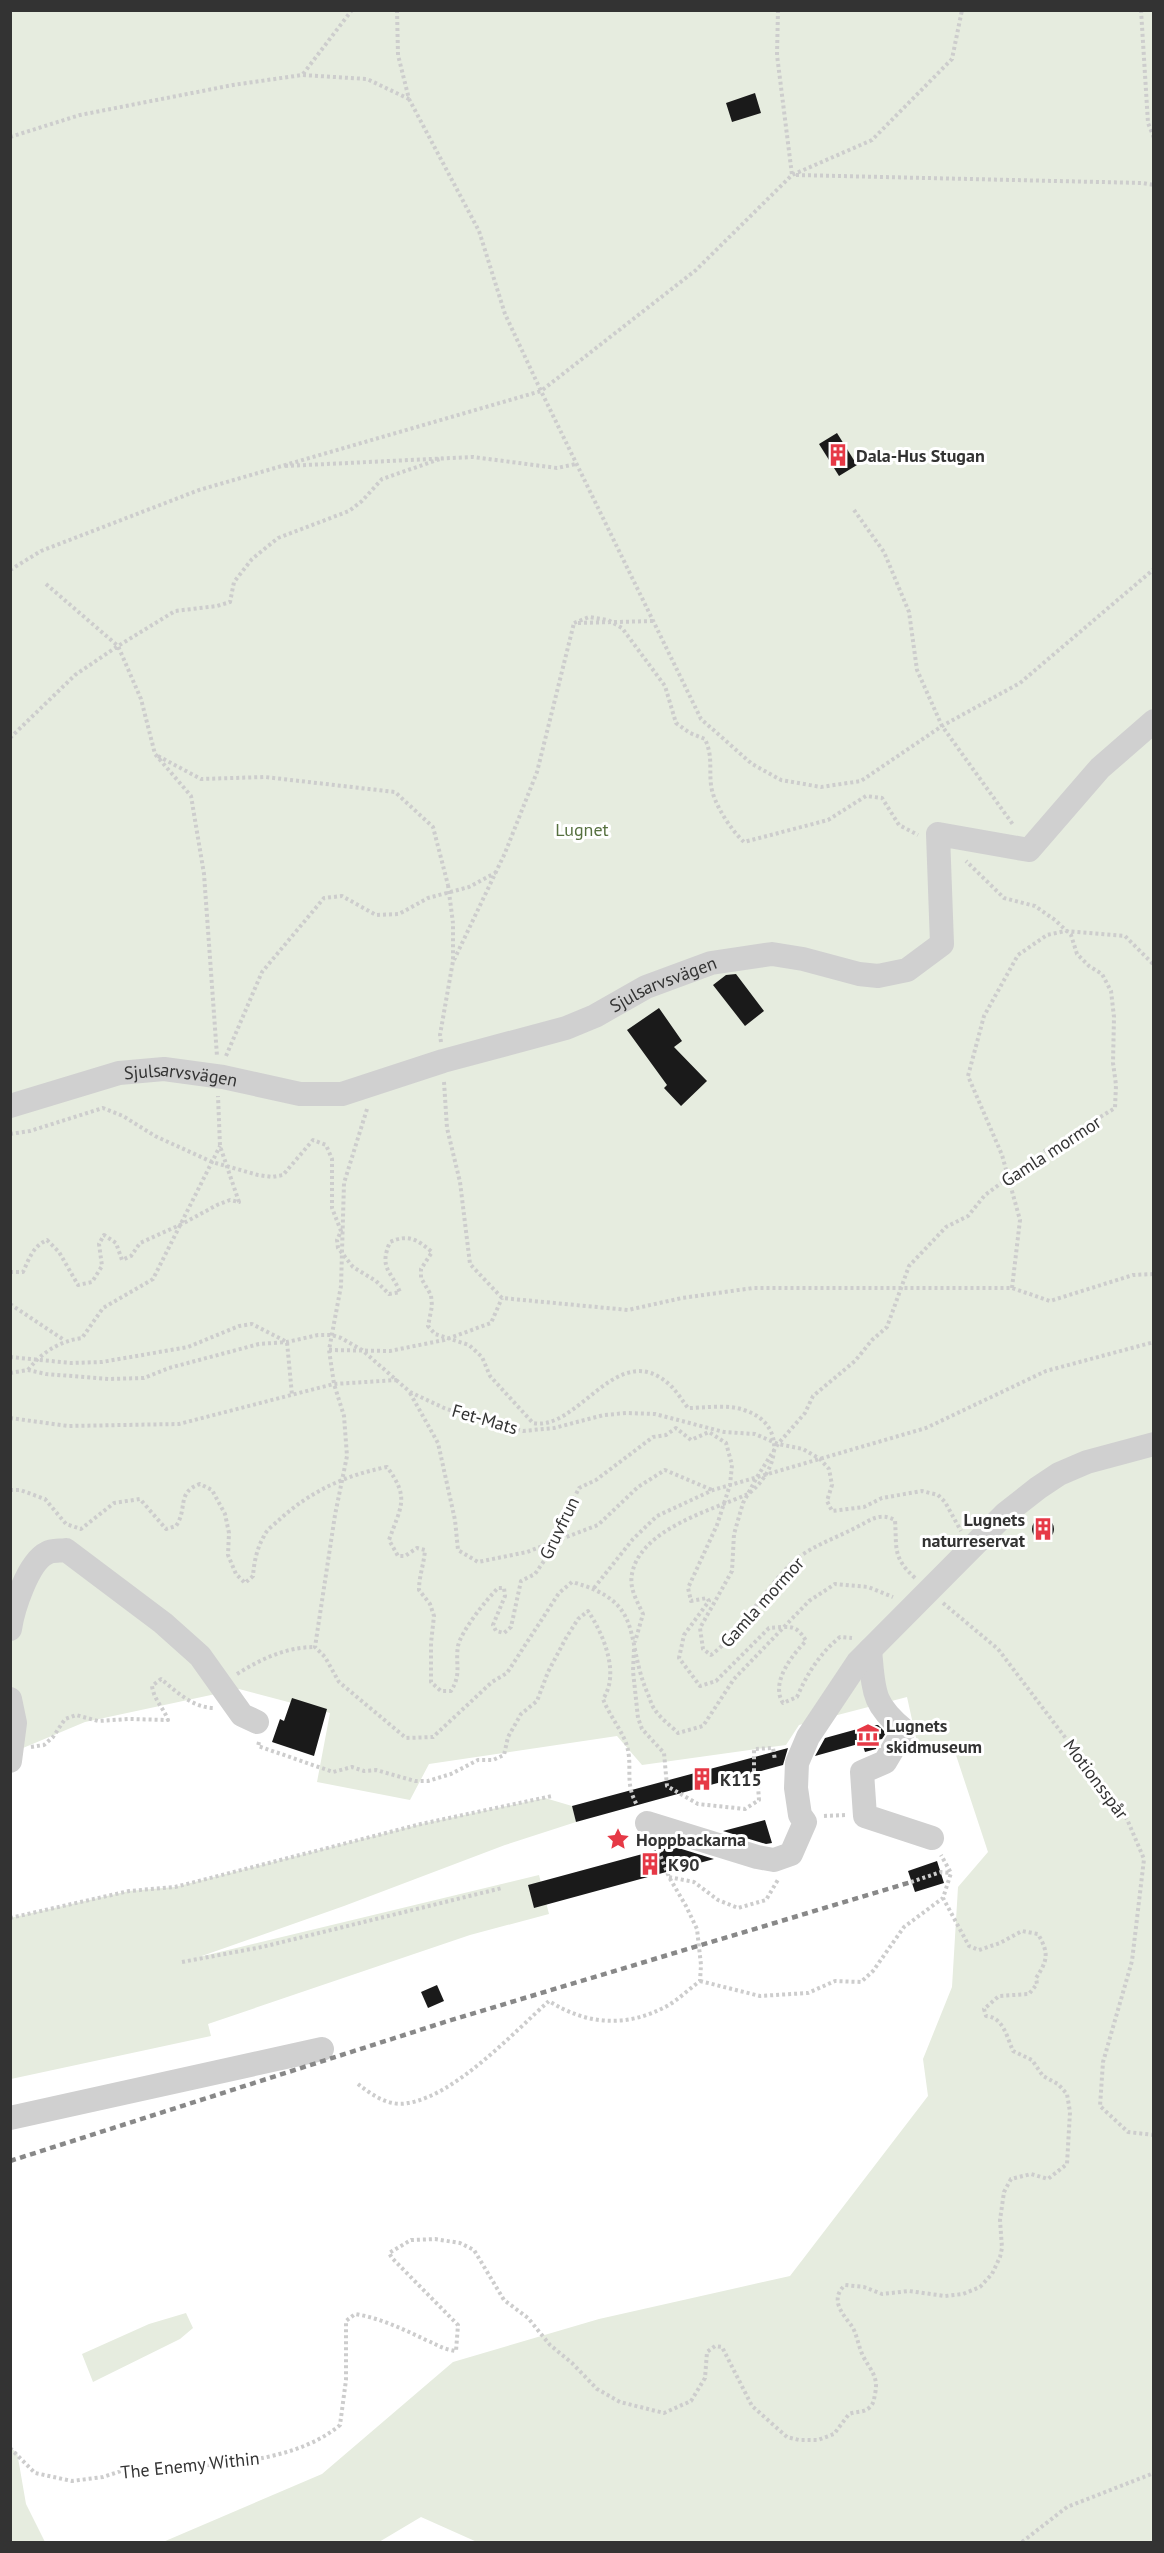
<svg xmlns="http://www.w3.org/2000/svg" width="1164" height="2553" font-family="'PT Sans',sans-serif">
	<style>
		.green { fill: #e6ecdf }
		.building { fill: #1a1a1a }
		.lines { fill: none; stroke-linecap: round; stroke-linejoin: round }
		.path { stroke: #cdcdcd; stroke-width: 4; stroke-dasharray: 3 3; stroke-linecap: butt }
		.minor { stroke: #d0d0d0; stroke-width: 24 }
		.rail { stroke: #888; stroke-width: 4.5; stroke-dasharray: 6 4.5; stroke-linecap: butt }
		.path-bridge { stroke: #cdcdcd; stroke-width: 4; stroke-dasharray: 3 3; stroke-linecap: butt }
		.labels { text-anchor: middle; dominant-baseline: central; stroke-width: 6; stroke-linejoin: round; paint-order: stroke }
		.poi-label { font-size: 18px; font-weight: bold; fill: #333; stroke: #fff; text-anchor: start }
		.park-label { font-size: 18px; fill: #56703f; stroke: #fff }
		.street-label { font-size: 18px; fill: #333; stroke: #fff }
	</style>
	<rect width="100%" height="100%" fill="#fff"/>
	<!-- green -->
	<path class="green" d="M11 11H1153V2542H477L421 2517 379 2542H163L322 2474 453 2362 599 2319 790 2276 928 2096 923 2059 952 1987 958 1887 988 1852 951 1740 920 1756 907 1697 799 1725 786 1745 642 1765 617 1736 429 1764 410 1800 317 1782 330 1713 239 1689 85 1722 11 1753Z
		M545 1798 572 1806 576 1822 505 1845 344 1906 199 1957 539 1875 549 1914 470 1935 208 2024 211 2036 11 2079 10 1918 129 1891 175 1887 421 1824Z
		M186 2313 193 2328 180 2339 93 2382 82 2354 149 2324Z
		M11 2449 17 2452 26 2504 45 2542H11Z"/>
	<!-- building -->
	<path class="building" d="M755 93 761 113 732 122 726 103Z
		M837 433 857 465 839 476 819 444Z
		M736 974 764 1011 745 1026 713 985 726 975Z
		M659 1008 682 1041 674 1047 707 1081 681 1106 664 1088 667 1085 627 1030Z
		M1032 1529a11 11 0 1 1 22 0a11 11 0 1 1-22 0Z
		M292 1698 327 1709 314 1756 272 1742 280 1719 284 1721Z
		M872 1725H878L886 1733 882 1739 877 1740 876 1749 865 1752 862 1743 815 1756 825 1738Z
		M788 1748 783 1765 576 1822 572 1806Z
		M765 1820 772 1843 766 1844 723 1831Z
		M672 1846 714 1859 534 1908 528 1885Z
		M937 1861 944 1883 915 1892 908 1871Z
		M437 1985 444 2001 428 2008 421 1992Z"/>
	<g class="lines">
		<!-- path -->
		<path class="path" d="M397 10 398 55 409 99 479 231 505 314 541 391 701 719 752 764 781 780 821 787 861 781 942 726 1020 683 1154 569
			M778 10 777 55 792 175
			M1141 10 1148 123 1154 138
			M303 74 352 10
			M10 137 80 115 233 85 302 75 367 79 409 99
			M796 175 1143 183 1154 185
			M285 466 473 457 557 468 576 464
			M854 510 884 552 909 612 917 670 942 726 1014 826
			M10 570 41 551 199 490 541 391 696 270 792 175 872 140 952 59 962 10
			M46 584 118 646 141 699 155 754 191 796 204 874 217 1056
			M574 623 589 617 608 620 622 628 665 686 676 723 690 733 705 739C713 757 709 767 711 785 713 803 731 830 744 842L828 820 866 796 882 798 899 825 918 835
			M578 623 653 621
			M10 738 75 675 118 646 175 611 217 606 230 602 234 582 252 559 278 538 349 511 362 501 382 479 443 458
			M158 756 201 779 265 777 395 792 433 827 448 885
			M454 960 505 853 537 772 574 623
			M441 1042 440 1035 453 961V923
			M226 1056 262 972 324 898 342 896 376 915 399 914 428 898 469 887 495 873
			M444 1082 447 1128 460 1182 470 1264 502 1298 628 1310 682 1298 753 1288H1012L1050 1301 1133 1275 1154 1274
			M367 1109 344 1183 341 1286 329 1350 334 1384 344 1416 347 1456 335 1515 315 1647 325 1657 339 1682 406 1738 433 1737 492 1682 507 1673 559 1593 572 1582C646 1602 624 1637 647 1692 650 1698 651 1705 655 1710 660 1718 671 1726 678 1733L703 1726 734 1679 809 1601 835 1584 868 1587 893 1597
			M10 1134 30 1131 103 1108 123 1116 155 1136 212 1162 258 1175 272 1177 283 1175 313 1140 326 1145 332 1159V1208L341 1231 337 1240 338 1248 353 1267 376 1281 389 1294 400 1292C390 1269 379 1268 390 1242 408 1234 417 1239 432 1252L421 1269V1278L431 1295 432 1306 428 1326 435 1334 469 1345 482 1357 490 1376 533 1423C579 1432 618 1335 671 1386 677 1392 682 1400 688 1408 705 1408 727 1404 744 1410 788 1424 779 1471 748 1494 712 1510 640 1529 632 1574 629 1588 637 1601 643 1614L635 1642
			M10 1272H23C29 1259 33 1246 47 1240L59 1252 78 1285 92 1282 102 1266 99 1244 104 1235 116 1243 122 1260 131 1256 140 1243 182 1224 217 1205 230 1200 239 1202 220 1146 218 1096
			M1012 1288 1020 1220 1002 1155 968 1076 984 1016 1018 955 1047 935 1065 931 1125 936 1154 965
			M10 1304 64 1340
			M329 1350 390 1351 444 1340 491 1323 502 1298
			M10 1357 71 1363 102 1362 188 1347 239 1326 252 1324 287 1342 292 1395
			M28 1370C42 1352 60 1341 82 1338L103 1308 153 1279 220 1146
			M10 1373 28 1370 46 1374 109 1379 144 1378 169 1368 259 1344 287 1342 318 1335H332L341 1338 362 1350 410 1392 444 1408 489 1423 523 1431 554 1428 604 1415 627 1413 655 1414 724 1432 755 1434 778 1444 803 1449 820 1459 829 1469 832 1485 827 1501 832 1511 864 1507 882 1498 922 1491 938 1495 945 1502 961 1531
			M410 1393 438 1443 455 1520 458 1550 478 1562 527 1552 598 1525 638 1487 665 1470 712 1490
			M10 1418 68 1426 179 1424 334 1384 397 1380
			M10 1490H20L45 1499 66 1524 81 1529 114 1503 140 1499 166 1529 176 1526C188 1509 176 1492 200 1484L212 1490 225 1514 229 1533 228 1555 236 1574 245 1583 253 1576C254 1562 257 1548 264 1536 267 1529 275 1524 280 1519 311 1491 346 1475 387 1467 410 1498 401 1506 389 1540L398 1556H405L417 1548 425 1550C424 1564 419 1576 419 1590L430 1604 434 1616 431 1643V1682L441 1691H451C462 1673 455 1665 458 1646 461 1631 487 1599 498 1588H504L505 1596 493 1625 496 1631 504 1633 511 1627 521 1581 535 1574 544 1561 579 1488 596 1480 653 1437 666 1435 676 1428 691 1440 709 1432 726 1443 732 1465 730 1485 717 1525 688 1588 691 1601 707 1598 709 1601 684 1635 679 1658 700 1686 716 1681 769 1628C788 1627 796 1623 806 1641 792 1655 770 1683 783 1703L797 1697C807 1674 820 1653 840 1637L852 1638
			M915 1578C892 1557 897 1548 895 1520 879 1512 871 1520 857 1527 836 1538 811 1546 793 1562 763 1590 743 1631 711 1655L703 1649 700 1628 732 1571 734 1534 743 1503 757 1477 778 1444 805 1413 813 1396 855 1361 872 1340 887 1327 909 1266 946 1227 968 1216 985 1195 1046 1150 1115 1108 1116 1085 1113 1063 1114 1017 1111 991 1102 974 1089 966 1077 954 1071 935 1055 920 1035 906 1004 898 966 861
			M594 1588 633 1539 657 1516 713 1490 926 1428 1046 1371 1154 1342
			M943 1603 998 1649 1127 1819 1144 1859 1132 1961 1103 2062 1100 2106 1128 2132 1154 2135
			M634 1649 633 1671 638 1718 642 1729 664 1753 667 1786 698 1804 745 1809 759 1800 758 1786 754 1774V1749L773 1748 775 1760
			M237 1674C261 1659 286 1647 315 1647
			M259 1742 258 1746 333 1772 352 1767 364 1771 376 1770 415 1781H428L451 1774 478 1760H493L504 1755 508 1737 521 1714 537 1701 548 1672 566 1638 578 1619 588 1611C604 1635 620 1674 603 1699 609 1715 623 1732 627 1746 633 1768 624 1782 637 1805
			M31 1747 44 1745 53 1737 65 1719 76 1715 98 1721 129 1719 168 1720C163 1707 154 1700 152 1686L161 1679C177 1692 192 1707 213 1708
			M824 1816 846 1815
			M669 1877 694 1882 718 1900 738 1908 766 1900 779 1878
			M911 1882 941 1872 951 1873
			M10 1918 129 1891 175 1887 421 1824 552 1796
			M182 1962 262 1947 502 1888
			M700 1981 760 1996 808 1993 835 1981 861 1982 873 1971 904 1927 943 1898 951 1873 941 1855
			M358 2084C372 2095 389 2107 408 2103 456 2095 513 2033 549 2001 587 2025 626 2028 667 2006 678 2000 689 1989 700 1981L701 1965 697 1929 686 1906 669 1877 657 1847
			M10 2448 35 2473 72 2481 103 2477 124 2470C189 2465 288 2469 340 2425L346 2380V2321L355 2314C380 2318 403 2329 426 2340 438 2345 442 2349 456 2351L458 2325 392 2258 389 2253 411 2240 435 2239 460 2243 474 2250 504 2300 528 2318 550 2345 572 2363 597 2389 620 2402 664 2413 691 2401 705 2378 707 2352 715 2346 722 2347 752 2406 787 2437 799 2440H818L834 2434 849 2414C857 2411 864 2413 870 2407 874 2403 874 2399 875 2394 879 2376 870 2370 863 2356 858 2346 857 2333 851 2325 841 2312 830 2299 845 2285L864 2287 882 2294 909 2291 945 2296 963 2294 980 2287 992 2274 1000 2257 1002 2248 1000 2220 1004 2192 1011 2179 1031 2174 1048 2179 1067 2164 1070 2112 1067 2094 1058 2084 1043 2076 1032 2060 1013 2051C1007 2037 1003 2017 986 2016L984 2009 999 1996 1029 1994 1037 1984 1036 1978C1048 1960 1049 1953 1038 1934L1022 1931 1000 1943 979 1950 969 1946 943 1898
			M1022 2542 1067 2507 1154 2473"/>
		<!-- minor -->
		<g class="minor">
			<path id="s1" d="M10 1106 119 1073 164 1069 223 1077 300 1094H342L443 1061 566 1028 595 1016 646 987 711 963 772 954 803 959 859 974 878 976 907 970 942 944 938 834 1029 850 1100 768 1154 721"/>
			<path d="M10 1629C13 1609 28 1562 47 1553 52 1550 60 1551 66 1550L163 1623 200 1656 242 1715 257 1722"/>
			<path d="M870 1650C874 1690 871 1703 904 1730L885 1762 862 1772 865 1816 932 1838"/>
			<path d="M10 1699 15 1723 10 1761"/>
			<path d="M647 1823 757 1857 774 1860 791 1854 805 1822 800 1815 796 1788 797 1763 808 1737 858 1662 1005 1514 1038 1488 1059 1474 1087 1462 1154 1444"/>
			<path d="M10 2118 322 2049"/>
		</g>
		<!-- rail -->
		<path class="rail" d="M10 2161 448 2021 911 1882"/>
		<!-- path-bridge -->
		<path class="path-bridge" d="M448 885 453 923"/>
	</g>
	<!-- icons -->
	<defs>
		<g id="building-bare" transform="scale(1.8)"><path d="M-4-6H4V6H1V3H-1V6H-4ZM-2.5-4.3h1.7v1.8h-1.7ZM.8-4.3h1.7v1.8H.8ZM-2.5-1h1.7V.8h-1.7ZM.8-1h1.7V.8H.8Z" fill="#e63946" stroke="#fff" stroke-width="2.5" paint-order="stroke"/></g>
		<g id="museum-bare" transform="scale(1.8)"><path d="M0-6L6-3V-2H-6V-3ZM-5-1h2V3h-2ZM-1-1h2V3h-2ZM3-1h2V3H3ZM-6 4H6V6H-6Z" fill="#e63946" stroke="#fff" stroke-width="2.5" paint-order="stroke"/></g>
		<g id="sight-bare" transform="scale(1.8)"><path d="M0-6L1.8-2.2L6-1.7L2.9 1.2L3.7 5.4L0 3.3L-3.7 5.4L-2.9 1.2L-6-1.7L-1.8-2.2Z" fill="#e63946" stroke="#fff" stroke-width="2.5" paint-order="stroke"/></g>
	</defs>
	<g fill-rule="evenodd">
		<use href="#building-bare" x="838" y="455"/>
		<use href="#building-bare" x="1043" y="1529"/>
		<use href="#museum-bare" x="868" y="1735"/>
		<use href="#building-bare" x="702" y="1779"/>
		<use href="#sight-bare" x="618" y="1839"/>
		<use href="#building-bare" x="650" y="1864"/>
	</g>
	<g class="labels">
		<!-- poi labels -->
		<g class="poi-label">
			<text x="856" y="455">Dala-Hus Stugan</text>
			<text x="1025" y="1519" text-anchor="end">Lugnets<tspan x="1025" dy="21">naturreservat</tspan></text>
			<text x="886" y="1725">Lugnets<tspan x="886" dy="21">skidmuseum</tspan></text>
			<text x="720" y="1779">K115</text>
			<text x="636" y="1839">Hoppbackarna</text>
			<text x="668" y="1864">K90</text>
		</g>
		<!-- park labels -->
		<g class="park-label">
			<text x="582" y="829">Lugnet</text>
		</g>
		<!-- street labels -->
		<g class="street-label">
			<text stroke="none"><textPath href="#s1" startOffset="680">Sjulsarvsvägen</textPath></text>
			<text stroke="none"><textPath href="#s1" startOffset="176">Sjulsarvsvägen</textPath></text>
			<text transform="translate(1051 1151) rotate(-33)">Gamla mormor</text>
			<text transform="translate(485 1419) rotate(16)">Fet-Mats</text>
			<text transform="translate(559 1528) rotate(-64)">Gruvfrun</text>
			<text transform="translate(762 1602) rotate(-48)">Gamla mormor</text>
			<text transform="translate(1096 1779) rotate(53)">Motionsspår</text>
			<text transform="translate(190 2465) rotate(-6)">The Enemy Within</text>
		</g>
	</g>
	<!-- border -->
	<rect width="1164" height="2553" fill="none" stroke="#333333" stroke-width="24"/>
</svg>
